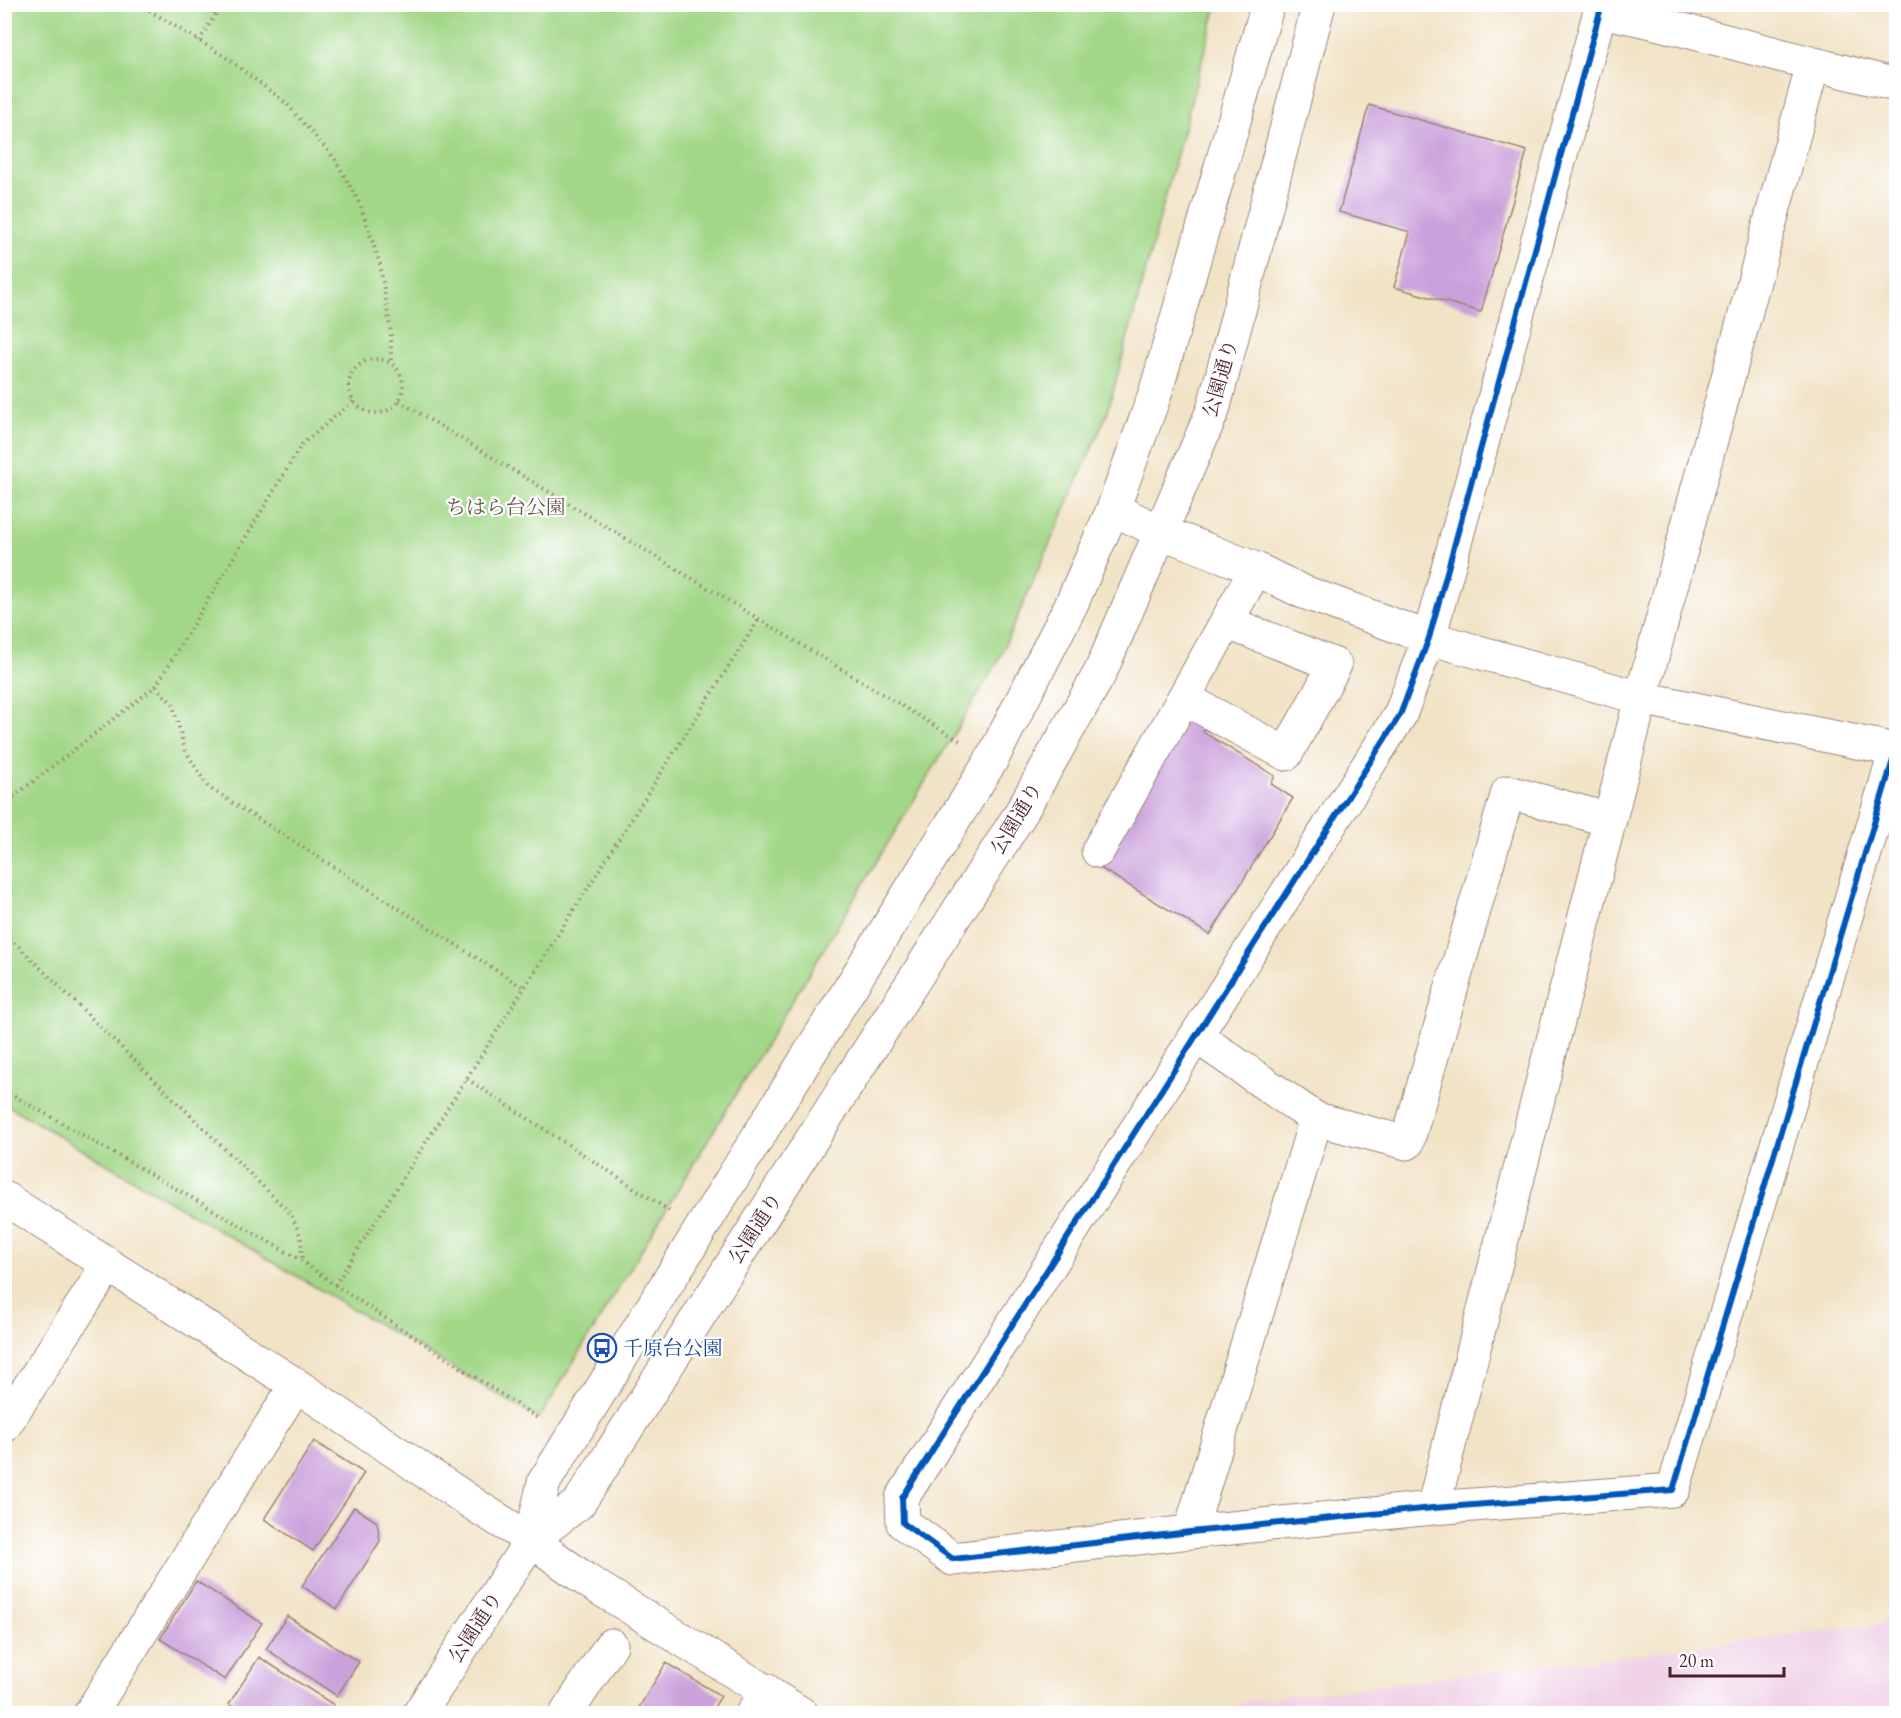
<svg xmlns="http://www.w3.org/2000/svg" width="1901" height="1718" font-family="'EB Garamond','Noto Serif JP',serif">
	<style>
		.built { fill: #efd0e6 }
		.green { fill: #a2d787; stroke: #767b59; stroke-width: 1.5 }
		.building { fill: #caa1db }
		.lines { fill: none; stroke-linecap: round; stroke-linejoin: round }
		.minor-casing { stroke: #9e8178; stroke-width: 35 }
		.path { stroke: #9e8178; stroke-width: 4; stroke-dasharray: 1.5 4.5; stroke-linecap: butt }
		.minor { stroke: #fff; stroke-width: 33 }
		.cycleway-casing { stroke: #fff; stroke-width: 10 }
		.cycleway { stroke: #0057b8; stroke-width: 6 }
		.labels { text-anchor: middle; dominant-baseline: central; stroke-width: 4.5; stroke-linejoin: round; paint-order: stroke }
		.street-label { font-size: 20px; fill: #4a1f2b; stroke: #fff }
		.park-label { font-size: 20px; fill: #645647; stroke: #fff }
		.transit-label { font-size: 20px; fill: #164399; stroke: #fff; text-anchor: start }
	</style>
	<rect width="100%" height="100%" fill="#fff"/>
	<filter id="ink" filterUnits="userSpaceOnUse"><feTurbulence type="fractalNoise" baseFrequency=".0167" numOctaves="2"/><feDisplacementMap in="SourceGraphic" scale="12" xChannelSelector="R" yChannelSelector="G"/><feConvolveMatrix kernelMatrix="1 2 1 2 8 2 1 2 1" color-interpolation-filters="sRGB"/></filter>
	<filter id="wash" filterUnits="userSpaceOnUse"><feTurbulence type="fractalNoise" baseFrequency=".008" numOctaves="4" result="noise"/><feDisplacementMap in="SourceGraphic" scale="24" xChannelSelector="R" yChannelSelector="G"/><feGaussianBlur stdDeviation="1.35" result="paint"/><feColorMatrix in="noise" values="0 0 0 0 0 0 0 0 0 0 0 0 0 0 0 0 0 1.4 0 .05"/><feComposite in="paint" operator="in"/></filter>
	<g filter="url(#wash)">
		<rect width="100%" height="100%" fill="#f1e3c6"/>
		<!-- built -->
		<path class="built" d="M1896 1616V1713H1224L1243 1702 1880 1624Z"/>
		<!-- green -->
		<path class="green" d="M5 4 1217 5 1107 414 997 663 539 1419 5 1104Z"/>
		<g id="blocks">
			<!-- building -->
			<path class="building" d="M1369 105 1527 151 1481 312 1394 287 1410 232 1339 212Z
				M1185 712 1207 725 1203 732 1275 776 1271 784 1293 798 1210 935 1097 866Z
				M314 1441 364 1473 313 1551 264 1519Z
				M354 1507 377 1522 380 1541 337 1609 302 1586Z
				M196 1581 262 1623 225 1680 160 1639Z
				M287 1616 359 1662 337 1696 266 1649Z
				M259 1657 334 1705 329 1714H243L229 1704Z
				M666 1663 721 1696 710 1714H635Z"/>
		</g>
	</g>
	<g filter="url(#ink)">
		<use href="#blocks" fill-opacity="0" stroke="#9e8178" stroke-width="1.5"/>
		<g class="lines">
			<!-- minor casing -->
			<g class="minor-casing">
				<path id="minor" d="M1602 4 1429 638 1400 715 902 1498 903 1523 953 1559 1190 1532 1433 1508 1673 1490 1896 750
					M1601 11 1656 23 1896 85
					M1113 509 1161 532 1256 569 1301 591 1429 638 1641 698 1896 750
					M1184 698 1286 754 1335 665 1226 622
					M1098 851 1256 569
					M1196 1036 1316 1119 1407 1143 1508 792 1610 820
					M4 1198 296 1385 481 1509 531 1540 586 1580 802 1714
					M4 1426 108 1265
					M1433 1508 1641 698 1813 64
					M1190 1532 1316 1119
					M531 1540 544 1482 992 759 1071 605 1113 509 1155 394 1268 4
					M90 1714 296 1385
					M419 1714 531 1540 579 1503 1019 816 1100 673 1213 410 1319 4
					M566 1714 611 1645
					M752 1714 766 1690"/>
			</g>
			<!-- path -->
			<path class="path" d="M139 4 227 58 286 103 335 159 360 204 380 264 391 333V363
				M199 41 222 4
				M349 386a27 27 0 1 1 54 0a27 27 0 1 1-54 0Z
				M399 401 960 741
				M156 686 173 705 185 750 208 787 524 988
				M4 804 156 686 302 444 354 401
				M4 936 17 945 291 1214 301 1237 302 1261
				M467 1079 670 1211
				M4 1090 302 1261 335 1285 539 1419
				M335 1285 759 619"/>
			<!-- minor -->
			<use href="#minor" class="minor"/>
			<!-- cycleway casing -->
			<g class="cycleway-casing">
				<path id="cycleway" d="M1602 4 1429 638 1400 715 902 1498 903 1523 953 1559 1190 1532 1433 1508 1673 1490 1896 750"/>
			</g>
			<!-- cycleway -->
			<use href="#cycleway" class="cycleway"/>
		</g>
	</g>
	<!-- icons -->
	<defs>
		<g id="bus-ring" transform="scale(1.5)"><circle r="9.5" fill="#fff" stroke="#1a4fb4" stroke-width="1.5"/><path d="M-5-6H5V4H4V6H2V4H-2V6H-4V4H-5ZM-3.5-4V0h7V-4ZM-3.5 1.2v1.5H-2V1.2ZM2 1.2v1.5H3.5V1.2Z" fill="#1a4fb4"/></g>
	</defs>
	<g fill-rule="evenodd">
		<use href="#bus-ring" x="602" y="1348"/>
	</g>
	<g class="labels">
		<!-- street labels -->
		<g class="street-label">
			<text transform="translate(1220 378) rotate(-74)">公園通り</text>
			<text transform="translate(1016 818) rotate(-59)">公園通り</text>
			<text transform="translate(755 1228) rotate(-57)">公園通り</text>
			<text transform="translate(475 1627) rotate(-57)">公園通り</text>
		</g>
		<!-- park labels -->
		<g class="park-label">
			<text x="506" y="507">ちはら台公園</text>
		</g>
		<!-- transit labels -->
		<g class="transit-label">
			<text x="623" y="1348">千原台公園</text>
		</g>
	</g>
	<!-- margin -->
	<rect width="1901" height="1718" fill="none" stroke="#fff" stroke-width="24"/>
	<!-- scale -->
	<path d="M1670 1667v9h114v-9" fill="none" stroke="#4a1f2b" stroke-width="3"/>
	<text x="1679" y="1667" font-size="18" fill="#4a1f2b" stroke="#ffffff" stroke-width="4.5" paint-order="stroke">20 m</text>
</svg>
